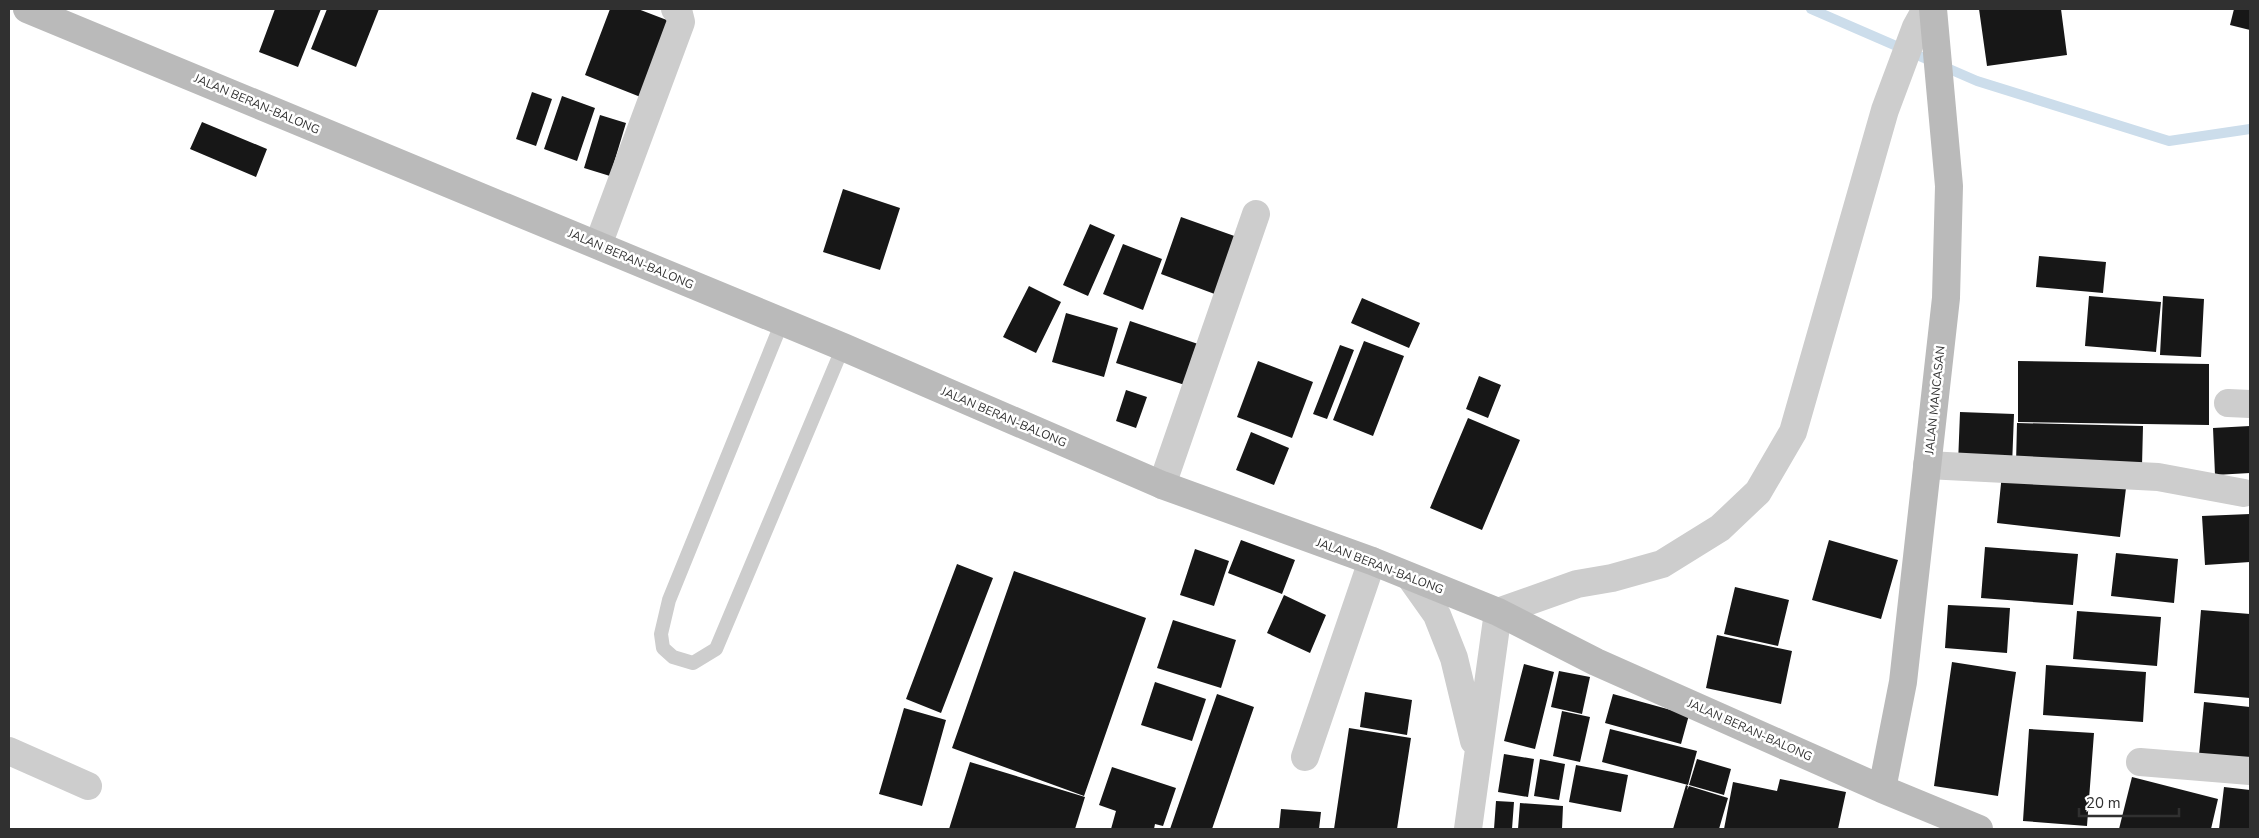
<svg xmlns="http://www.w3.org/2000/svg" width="2259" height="838" font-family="'Nunito Sans',sans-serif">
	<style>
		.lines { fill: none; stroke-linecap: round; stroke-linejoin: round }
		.stream { stroke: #ccddeb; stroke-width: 10 }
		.building { fill: #171717 }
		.lane { stroke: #cdcdcd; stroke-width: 14 }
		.street { stroke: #cdcdcd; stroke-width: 28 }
		.secondary { stroke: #bababa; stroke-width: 28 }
		.labels { text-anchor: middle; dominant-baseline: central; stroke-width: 5; stroke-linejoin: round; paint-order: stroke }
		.street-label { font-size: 12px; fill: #303030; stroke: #fff }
	</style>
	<rect width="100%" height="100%" fill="#fff"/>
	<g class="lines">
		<!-- stream -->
		<path class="stream" d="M1811 9 1977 81 2169 141 2250 129"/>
	</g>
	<!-- building -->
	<path class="building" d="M275 9H321L298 67 259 52Z
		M327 9H379L356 67 311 49Z
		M610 9H638L672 22 643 98 585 75Z
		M1979 9H2061L2067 55 1987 66Z
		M2234 9H2250V30L2230 25Z
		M532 92 552 99 536 146 516 139Z
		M562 96 595 108 577 161 544 149Z
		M600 115 626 123 610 176 584 168Z
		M202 122 267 149 256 177 190 149Z
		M843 189 900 208 880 270 823 252Z
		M1181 217 1240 238 1220 296 1161 274Z
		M1090 224 1115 235 1088 296 1063 285Z
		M1123 244 1162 259 1143 310 1103 294Z
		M2039 256 2106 262 2103 293 2036 287Z
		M1029 286 1061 302 1036 353 1003 337Z
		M2089 296 2161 302 2156 352 2085 346Z
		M2163 296 2204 299 2201 357 2160 355Z
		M1362 298 1420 323 1409 348 1351 323Z
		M1066 313 1118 328 1104 377 1052 362Z
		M1130 321 1201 345 1188 386 1116 363Z
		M1364 341 1404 356 1373 436 1333 420Z
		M1340 345 1354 350 1327 419 1313 414Z
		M1258 361 1313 382 1292 438 1237 417Z
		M2018 361 2209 364V425L2018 422Z
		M1479 376 1501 385 1488 418 1466 409Z
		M1126 390 1147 397 1136 428 1116 421Z
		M1960 412 2014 414 2012 466 1958 464Z
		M1468 418 1520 440 1482 530 1430 508Z
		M2017 423 2143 426 2142 466 2016 464Z
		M2250 426V473L2215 475 2213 428Z
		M1251 432 1289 448 1274 485 1236 470Z
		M2002 474 2126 488 2120 537 1997 523Z
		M2250 514V562L2205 565 2202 516Z
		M1241 540 1295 560 1282 594 1228 573Z
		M1829 540 1898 560 1881 619 1812 600Z
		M1985 547 2078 554 2073 605 1981 598Z
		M1195 549 1229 561 1214 606 1180 595Z
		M2116 553 2178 559 2174 603 2111 596Z
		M957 564 993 578 941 713 906 699Z
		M1014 571 1146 618 1084 796 952 748Z
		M1735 587 1789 600 1778 646 1724 634Z
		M1284 595 1326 615 1310 653 1267 633Z
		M1948 605 2010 608 2007 653 1945 648Z
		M2201 610 2250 614V698L2194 693Z
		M2077 611 2161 617 2157 666 2073 659Z
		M1173 620 1236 640 1221 688 1157 668Z
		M1717 635 1792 651 1781 704 1706 688Z
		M1952 662 2016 672 1998 796 1934 786Z
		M1524 664 1554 672 1535 749 1504 741Z
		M2046 665 2146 672 2143 722 2043 715Z
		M1559 671 1590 677 1582 714 1551 707Z
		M1155 682 1206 699 1192 741 1141 725Z
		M1365 692 1412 700 1407 735 1360 727Z
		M1217 694 1254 707 1212 829H1170Z
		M1613 694 1689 715 1681 744 1605 723Z
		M2204 702 2250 707V760L2199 755Z
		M904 708 946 720 922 806 879 794Z
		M1562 711 1590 717 1580 762 1553 756Z
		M1349 728 1411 738 1397 829H1334Z
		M1610 729 1697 751 1688 785 1602 762Z
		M2029 729 2094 733 2087 826 2023 821Z
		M1504 754 1534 759 1528 797 1498 792Z
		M1540 759 1565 764 1559 800 1534 796Z
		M1697 759 1731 769 1724 795 1689 785Z
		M970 762 1085 797 1075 829H949Z
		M1576 765 1628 775 1621 812 1569 802Z
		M1112 767 1176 788 1163 826 1155 824 1154 829H1111L1116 811 1099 805Z
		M2132 777 2218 799 2211 829H2119Z
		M1780 779 1846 792 1838 829H1724L1733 782 1777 791Z
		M1686 785 1688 786 1687 790 1689 786 1728 798 1719 829H1673Z
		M2224 787 2250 790V829H2219Z
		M1496 801 1514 802 1512 829H1494Z
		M1520 803 1563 806 1562 829H1518Z
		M1281 809 1321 812 1319 829H1279Z"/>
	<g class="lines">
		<!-- lane -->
		<path class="lane" d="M782 322 669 600 661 634 663 648 673 657 693 663 716 649 843 347"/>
		<!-- street -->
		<path class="street" d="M598 245 681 22 678 10 675 9
			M2228 403 2250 404
			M1927 465 2158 477 2244 493
			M1162 485 1256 214
			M1410 577 1437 615 1454 658 1474 741
			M9 751 88 786
			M1305 757 1372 561
			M2140 762 2250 771
			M1468 829 1498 612 1577 584 1612 578 1662 564 1720 528 1758 492 1793 432 1885 110 1916 27 1926 9"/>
		<!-- secondary -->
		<path class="secondary" d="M27 9 843 347 1162 485 1372 561 1498 612 1596 662 1882 789 1979 829
			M1882 789 1903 682 1946 298 1949 186 1933 9"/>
	</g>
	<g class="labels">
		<!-- street labels -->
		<g class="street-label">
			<text transform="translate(257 104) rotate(23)">JALAN BERAN-BALONG</text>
			<text transform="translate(631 259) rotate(23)">JALAN BERAN-BALONG</text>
			<text transform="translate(1935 400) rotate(-84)">JALAN MANCASAN</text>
			<text transform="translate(1004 417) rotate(23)">JALAN BERAN-BALONG</text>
			<text transform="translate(1380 566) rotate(21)">JALAN BERAN-BALONG</text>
			<text transform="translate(1750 730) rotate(24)">JALAN BERAN-BALONG</text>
		</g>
	</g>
	<!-- border -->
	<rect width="2259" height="838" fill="none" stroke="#303030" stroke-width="20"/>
	<!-- scale -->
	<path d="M2079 808v8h100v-8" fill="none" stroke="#303030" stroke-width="2.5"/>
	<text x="2086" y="808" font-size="15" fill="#303030" stroke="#ffffff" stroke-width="4" paint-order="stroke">20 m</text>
</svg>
